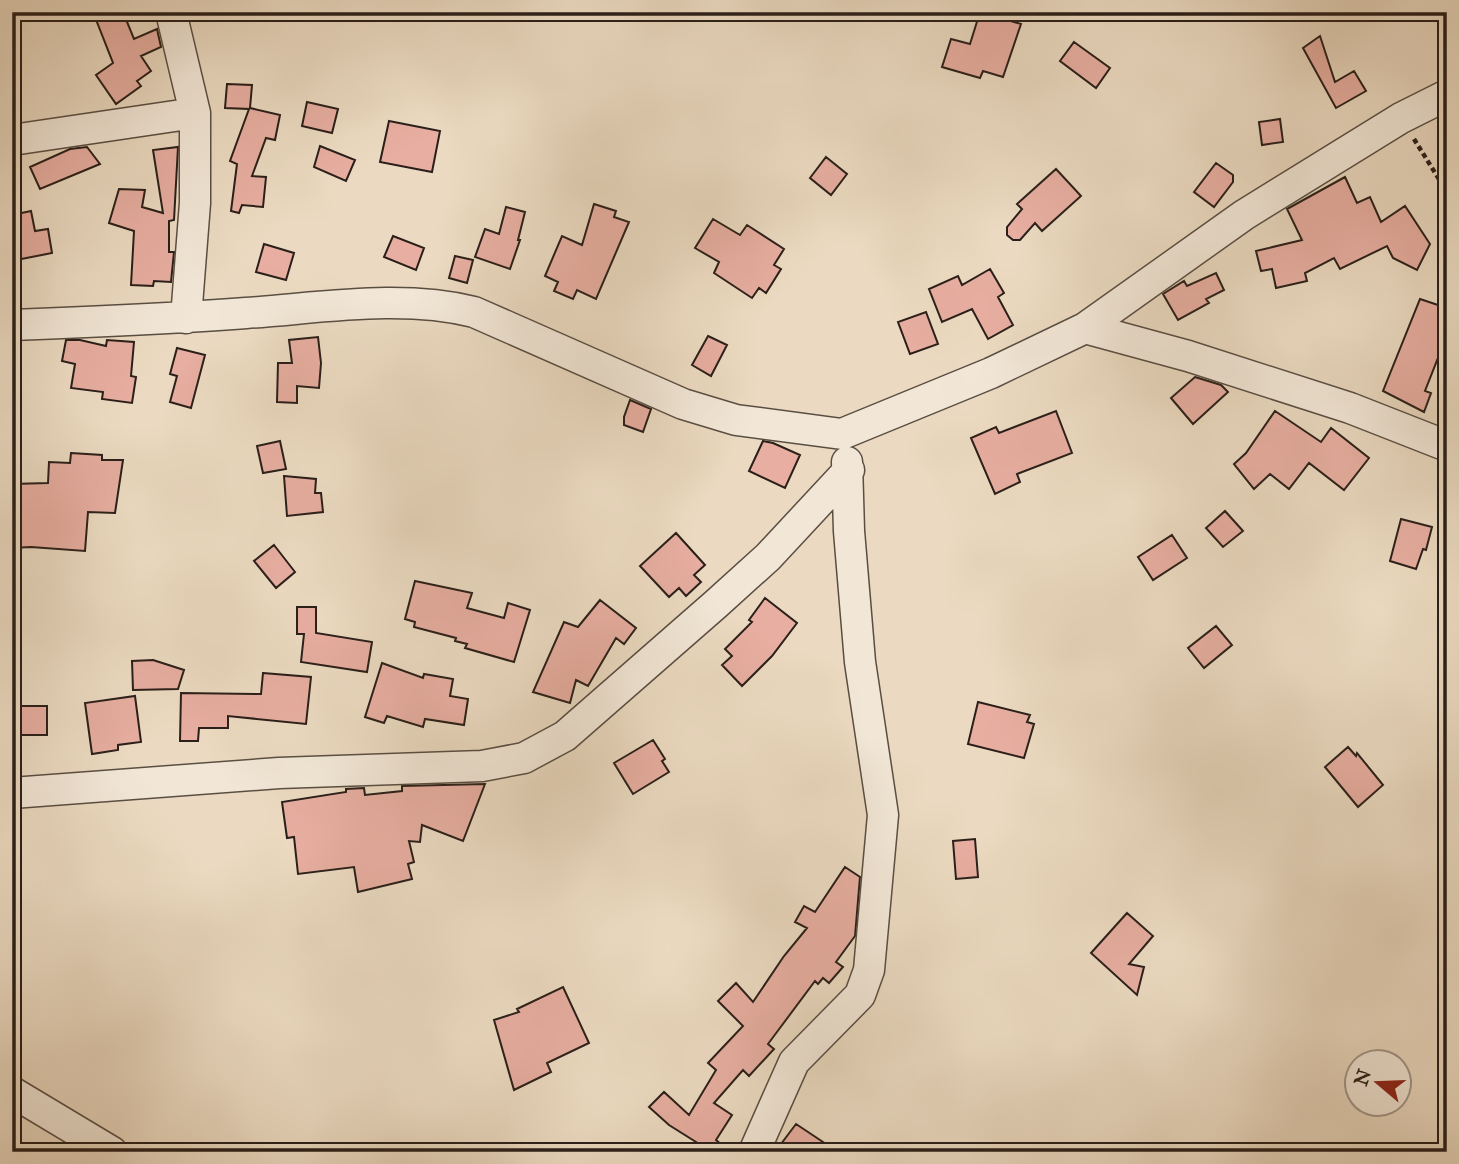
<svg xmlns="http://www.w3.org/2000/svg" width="1459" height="1164" font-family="'IM FELL Great Primer',serif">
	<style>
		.building { fill: #e7aea1; stroke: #2a1f19; stroke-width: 2 }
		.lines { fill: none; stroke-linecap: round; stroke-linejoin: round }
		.minor-casing { stroke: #5a4e43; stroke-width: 33 }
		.path { stroke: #2a1f19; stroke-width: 4.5; stroke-dasharray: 5 3.5; stroke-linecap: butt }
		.minor { stroke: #f2e7d7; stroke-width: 30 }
	</style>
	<rect width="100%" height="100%" fill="#ebdac1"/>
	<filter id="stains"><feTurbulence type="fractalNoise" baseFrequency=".00286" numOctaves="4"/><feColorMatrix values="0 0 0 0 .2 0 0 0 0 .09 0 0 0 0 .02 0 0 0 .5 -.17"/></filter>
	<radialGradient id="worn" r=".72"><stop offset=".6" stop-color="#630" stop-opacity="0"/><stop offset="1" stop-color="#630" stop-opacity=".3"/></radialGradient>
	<!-- building -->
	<path class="building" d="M107 12H123L134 39 157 29 161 47 141 56 151 71 137 81 141 86 116 104 96 75 113 63 95 17Z
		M980 12 1021 24 1003 77 983 71 980 78 942 67 951 39 970 44Z
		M1320 36 1335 82 1354 71 1366 91 1336 108 1303 48Z
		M1074 42 1110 68 1096 88 1060 61Z
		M227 84 252 85 250 108 280 115 275 140 266 138 252 176 266 177 263 207 242 205 239 213 231 211 237 164 230 161 249 109 225 108Z
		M307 102 338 109 332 133 302 126Z
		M1280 119 1283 142 1262 145 1259 122Z
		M389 121 440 131 432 172 380 162Z
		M320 146 355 160 346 181 314 167Z
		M87 147 100 164 40 189 30 167 70 149Z
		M178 147 174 220 169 221V252H174L171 282 154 281 153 286 131 285 134 231 109 223 119 189 145 190 142 207 163 213 153 150Z
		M826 157 847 174 831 195 810 178Z
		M1216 163 1233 175V182L1214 207 1194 192Z
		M1056 169 1081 196 1042 231 1035 223 1020 240H1013L1007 235V227L1022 209 1017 204Z
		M1345 177 1357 203 1370 197 1381 222 1405 206 1430 244 1417 270 1393 258 1387 246 1340 269 1334 258 1305 273 1307 281 1276 288 1272 269 1261 271 1256 251 1302 240 1287 209Z
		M594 204 616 211 614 217 629 222 596 299 577 290 573 299 554 291 558 282 545 276 562 236 582 245Z
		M506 207 525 212 518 240H520L510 269 475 257 485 229 499 234Z
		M31 211 35 231 48 229 52 253 16 260 12 239V215Z
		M713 219 740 235 747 225 784 249 774 265 781 269 766 293 759 288 752 298 714 273 719 262 695 248Z
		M393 236 424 248 416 270 384 257Z
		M264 244 294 253 286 280 256 272Z
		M455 256 473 260 467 283 449 278Z
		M990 269 1004 293 998 297 1013 325 988 339 972 309 942 322 929 289 958 276 962 285Z
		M1216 273 1224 290 1206 299 1209 303 1178 320 1163 294 1184 281 1187 286Z
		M1420 299 1447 308V335L1425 391 1431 393 1424 412 1383 391Z
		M926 312 938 344 910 354 898 322Z
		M708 336 727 345 711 376 692 365Z
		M318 337 321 363 319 388 297 386V403L277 402 278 363H292L289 340Z
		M66 340H80L106 346 107 340 134 342 131 376 136 377 132 403 102 399 103 392 71 388 75 364 62 361Z
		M177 348 205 355 191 408 170 402 177 376 170 374Z
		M1195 377 1221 385 1228 392 1193 424 1171 398Z
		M630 400 651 409 643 432 624 425V417Z
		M1056 411 1072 453 1017 474 1020 482 995 494 971 438 996 427 999 433Z
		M1275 411 1321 442 1331 428 1369 458 1344 490 1309 463 1289 489 1270 474 1254 489 1234 464 1246 453Z
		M280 441 286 469 263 473 257 446Z
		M763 441 773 443 800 455 785 488 749 471Z
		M71 453 102 455V460H123L115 513 88 512 85 551 31 547 12 548V484L48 483 49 462 70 463Z
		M284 476 316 479 315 493H321L323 512 287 516Z
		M1225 511 1243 531 1223 547 1206 528Z
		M1401 519 1432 527 1426 550 1423 549 1416 569 1390 561Z
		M676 533 705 565 694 575 701 582 686 596 679 588 669 597 640 566Z
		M1172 535 1187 558 1153 580 1138 557Z
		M274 545 295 572 276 588 254 561Z
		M415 581 472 593 467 608 504 618 508 603 530 610 514 662 465 648 467 644 455 641 456 638 414 627 415 622 405 619Z
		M765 598 797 623 772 656 742 686 722 665 732 656 725 649 752 622 749 620Z
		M600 600 636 628 624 644 616 638 588 686 576 680 570 703 533 692 564 622 578 627Z
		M297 607H316V633L372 642 367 672 301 662 304 634H297Z
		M1216 626 1232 645 1204 668 1188 648Z
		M153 660 184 670 178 689 133 690 132 661Z
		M382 663 423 678 424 674 453 679 450 696 468 699 464 725 425 719 423 727 387 716 384 723 365 717Z
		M263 673 311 677 306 724 228 716V728H199L198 741H180L181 693 261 694Z
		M135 696 141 742 118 745V750L92 754 85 703Z
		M978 702 1030 715 1027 722 1034 724 1024 758 968 744Z
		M12 706H47V735H12Z
		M653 740 665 759 662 761 669 772 633 794 614 763Z
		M1348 747 1356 756 1357 753 1383 785 1358 807 1325 767Z
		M485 784 463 841 422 825 420 842 409 841 414 862 408 864 412 879 358 892 354 867 298 874 294 837 287 838 282 802 346 792V789L364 788 365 795 402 791V786Z
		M975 839 978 877 956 879 953 841Z
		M845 867 860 877 855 936 836 962 843 967 829 983 823 978 818 984 815 981 768 1044 774 1049 749 1076 743 1070 714 1103 732 1115 716 1140 728 1150 712 1152 669 1125 649 1107 664 1092 689 1115 716 1070 708 1063 743 1026 718 1001 736 983 753 1002 784 956 807 928 795 922 804 906 815 912Z
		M1127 913 1153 936 1129 964 1144 967 1137 995 1091 953Z
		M563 987 589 1043 547 1063 551 1072 514 1090 494 1020 519 1012 517 1009Z
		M796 1124 838 1152H775Z"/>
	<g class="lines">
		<!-- minor casing -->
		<g class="minor-casing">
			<path id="minor" d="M171 12 195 113V203L186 318
				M12 140 195 113
				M12 325C90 322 168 319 246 313 321 308 401 294 474 312L683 404 736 420 842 434 991 373 1085 328 1244 215 1401 118 1447 95
				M1085 328 1188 356 1350 408 1447 446
				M12 793 279 773 482 766 524 758 565 736 716 604 768 557 849 470
				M12 1092 112 1152
				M754 1152 794 1062 860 995 869 970 883 815 860 662 849 531 847 462"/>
		</g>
		<!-- path -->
		<path class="path" d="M1414 139 1447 192"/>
		<!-- minor -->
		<use href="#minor" class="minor"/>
	</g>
	<!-- margin -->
	<rect width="1459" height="1164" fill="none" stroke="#ebdac1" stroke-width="42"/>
	<rect x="14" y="14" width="1431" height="1136" fill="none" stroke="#2a1f19" stroke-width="3.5"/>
	<rect x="21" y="21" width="1417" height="1122" fill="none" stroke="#2a1f19" stroke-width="2"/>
	<!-- north arrow -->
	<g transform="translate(1378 1083) rotate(289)"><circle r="33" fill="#f2e7d7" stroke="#a2978b" stroke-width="2"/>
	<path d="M0-5L12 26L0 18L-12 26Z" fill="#8f2418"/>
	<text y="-10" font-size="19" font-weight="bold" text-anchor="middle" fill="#2a1f19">N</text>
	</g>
	<rect width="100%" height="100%" filter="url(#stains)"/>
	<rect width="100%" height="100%" fill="url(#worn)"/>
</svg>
